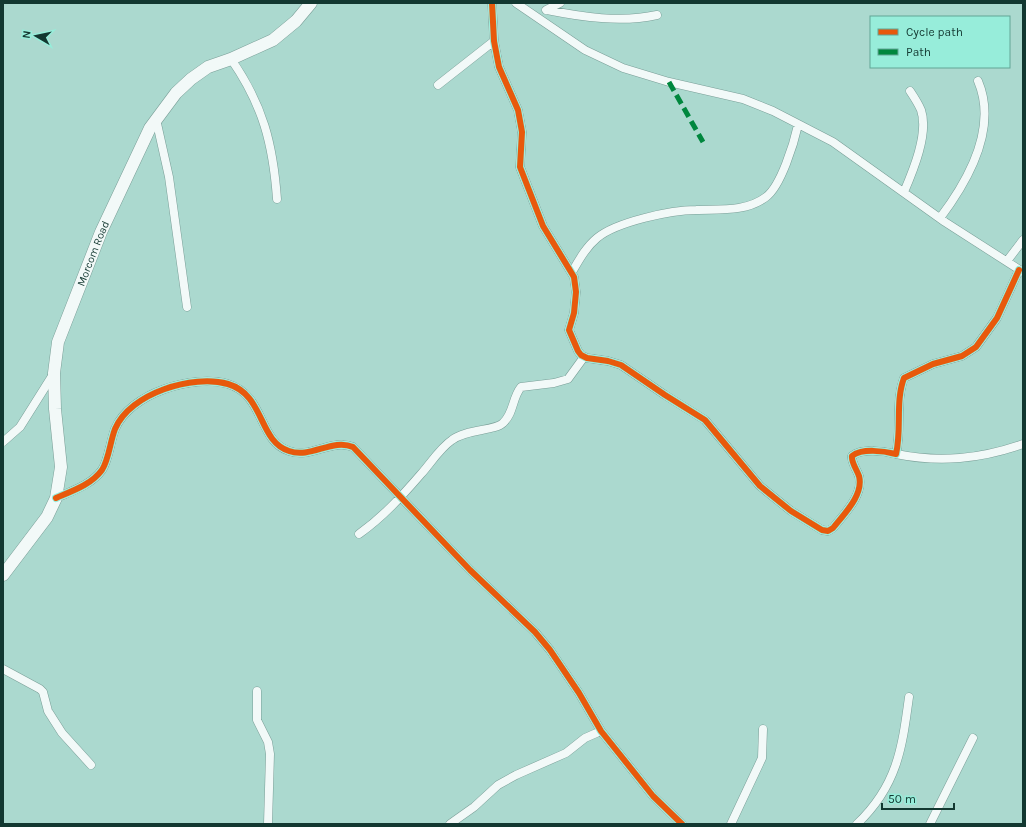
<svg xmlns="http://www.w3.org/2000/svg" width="1026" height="827" font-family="Karla,sans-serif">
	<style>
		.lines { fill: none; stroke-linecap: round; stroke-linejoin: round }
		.street-casing { stroke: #799e97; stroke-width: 9 }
		.secondary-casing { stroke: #799e97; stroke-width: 13 }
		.street { stroke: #f2f9f8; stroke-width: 8 }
		.secondary { stroke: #f2f9f8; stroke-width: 12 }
		.quiet { stroke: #00873e; stroke-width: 5; stroke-dasharray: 10 5; stroke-linecap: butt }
		.cycleway-casing { stroke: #97edda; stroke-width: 8 }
		.cycleway { stroke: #e8590c; stroke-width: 6 }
		.labels { text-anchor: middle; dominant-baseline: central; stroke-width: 3.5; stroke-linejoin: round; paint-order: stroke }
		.street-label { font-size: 11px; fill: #133831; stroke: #97edda }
	</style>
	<rect width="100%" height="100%" fill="#abd9cf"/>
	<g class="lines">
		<!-- street casing -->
		<g class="street-casing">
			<path id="street" d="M492 3 494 41 499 67 518 110 522 132 520 167 543 226 574 277 576 292 574 313 569 330 578 351 581 355 587 358 608 361 621 365 665 395 705 420 760 486 791 511 822 530 828 531 833 528C844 514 864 495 859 476 857 470 851 462 852 456 862 448 884 451 896 454 902 429 895 402 904 378L933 364 962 356 976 347 997 318 1019 270
				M516 3 585 50 623 68 669 82 743 99 773 111 833 142 945 222 1023 272
				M546 10 560 3
				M547 10C582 17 621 23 657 15
				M231 59C263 105 273 144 277 199
				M438 85 494 41
				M156 119 169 177 187 307
				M904 192C913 171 929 133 921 110 918 103 914 97 910 91
				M940 218C968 181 998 128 978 81
				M1007 261 1023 240
				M572 272C579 260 586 247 597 238 616 222 671 210 696 210 720 209 746 212 766 197 781 186 794 143 798 125
				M3 442 20 427 54 373
				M896 454C940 463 980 459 1023 444
				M56 498C72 491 91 485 102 470 109 459 110 442 115 429 130 393 193 374 228 384 265 395 258 441 289 451 311 459 332 438 353 447L470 570 535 632 550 650 579 693 601 731 653 796 682 824
				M359 534C383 517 402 496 421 474 430 464 440 448 452 440 466 429 495 431 503 423 514 413 512 398 521 387L554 383 568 379 584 357
				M3 669 40 689 43 692 48 711 62 733 91 765
				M257 691V720L268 742 270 754 268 824
				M450 824 474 807 498 785 516 775 566 753 585 738 601 731
				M731 824 762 758 763 729
				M857 824C897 786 902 749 909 697
				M930 824 973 738"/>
		</g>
		<!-- secondary casing -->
		<g class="secondary-casing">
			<g id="secondary">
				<path id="s1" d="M3 575 47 517 56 498 61 467 55 409 54 373 58 342 101 232 150 128 176 93 191 79 208 67 231 59 273 40 296 21 311 3"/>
			</g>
		</g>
		<!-- street -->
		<use href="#street" class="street"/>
		<!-- secondary -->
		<use href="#secondary" class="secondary"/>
		<!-- quiet -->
		<path class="quiet" d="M669 82 703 142"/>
		<!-- cycleway casing -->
		<g class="cycleway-casing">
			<path id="cycleway" d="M492 3 494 41 499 67 518 110 522 132 520 167 543 226 574 277 576 292 574 313 569 330 578 351 581 355 587 358 608 361 621 365 665 395 705 420 760 486 791 511 822 530 828 531 833 528C844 514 864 495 859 476 857 470 851 462 852 456 862 448 884 451 896 454 902 429 895 402 904 378L933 364 962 356 976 347 997 318 1019 270
				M56 498C72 491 91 485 102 470 109 459 110 442 115 429 130 393 193 374 228 384 265 395 258 441 289 451 311 459 332 438 353 447L470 570 535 632 550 650 579 693 601 731 653 796 682 824"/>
		</g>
		<!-- cycleway -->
		<use href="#cycleway" class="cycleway"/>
	</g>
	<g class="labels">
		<!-- street labels -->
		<g class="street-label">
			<text stroke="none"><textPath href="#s1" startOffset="346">Morcom Road</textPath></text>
		</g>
	</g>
	<!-- border -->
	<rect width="1026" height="827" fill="none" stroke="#133831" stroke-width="8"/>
	<!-- legend -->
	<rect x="870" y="16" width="140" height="52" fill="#97edda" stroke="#62a596"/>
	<rect x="878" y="29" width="20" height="6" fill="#e8590c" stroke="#62a596"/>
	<text x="906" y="36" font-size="12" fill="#133831">Cycle path</text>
	<rect x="878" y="49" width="20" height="6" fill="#00873e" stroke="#62a596"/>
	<text x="906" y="56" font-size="12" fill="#133831">Path</text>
	<!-- north arrow -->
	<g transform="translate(36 36) rotate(279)" stroke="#97edda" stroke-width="3" paint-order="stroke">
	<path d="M0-3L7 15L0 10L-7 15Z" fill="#133831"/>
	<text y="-6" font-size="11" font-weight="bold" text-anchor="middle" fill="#133831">N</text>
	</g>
	<!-- scale -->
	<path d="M882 803v6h72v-6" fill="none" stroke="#133831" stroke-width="2"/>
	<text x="888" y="803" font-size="12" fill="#133831" stroke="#97edda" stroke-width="3" paint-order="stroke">50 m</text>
</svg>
